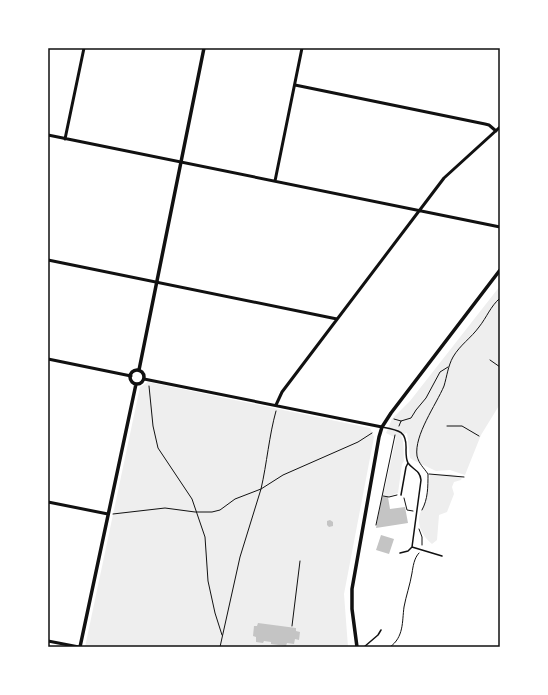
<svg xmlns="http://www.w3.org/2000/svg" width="548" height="695" font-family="'Exo 2',sans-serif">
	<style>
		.green { fill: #eee }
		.building { fill: #c4c4c4 }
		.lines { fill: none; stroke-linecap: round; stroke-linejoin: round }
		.path { stroke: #111; stroke-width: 1 }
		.service { stroke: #111; stroke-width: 1.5 }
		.minor { stroke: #111; stroke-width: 3 }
		.tertiary { stroke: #111; stroke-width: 3.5 }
		.neatline { fill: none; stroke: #111; stroke-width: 1.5 }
	</style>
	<rect width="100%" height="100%" fill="#fff"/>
	<!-- green -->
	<path class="green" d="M500 286V404L481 435 465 475 450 470 436 471 413 460 410 458 407 433 401 435C405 443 403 453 404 461L402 464 398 493C392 495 387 498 382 495L383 490 385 488 396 438 386 433 392 419 410 401Z
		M148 382 370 428 374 437 344 594 348 647H85L140 387Z
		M450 474 462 477 461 480 454 482 452 487 454 494 447 512 439 515 437 540 432 544C423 537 415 524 421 511 422 508 424 507 425 503 428 494 429 485 430 475Z"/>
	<!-- building -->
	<path class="building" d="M382 497H388L390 509 405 507 408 523 376 528Z
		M330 520 333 522V526L329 527 327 525V521Z
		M381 535 394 539 389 554 376 550Z
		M258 623 296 628V631L300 632 299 640 295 639 294 644 287 643 286 646 271 644V642L264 641 263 643 256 642V637L253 636 254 626H257Z"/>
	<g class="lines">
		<!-- path -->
		<path class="path" d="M490 360 500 367
			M149 386 153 426 158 448 192 499 205 537 208 581 215 613 222 635
			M394 419 401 421
			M399 426 401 421 411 418 416 410 426 398 440 372 448 367
			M447 426H462L479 436
			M429 474 464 477
			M383 496 389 497 397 495
			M404 498 407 510 413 511
			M422 510C428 499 428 487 428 474 424 468 419 464 417 456 414 435 436 405 444 386 447 376 448 366 453 357 460 345 471 338 479 327 487 317 490 307 500 298
			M113 514 165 508 195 512H212L220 510 235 499 261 489C267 463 269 436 276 411
			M376 525 395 435
			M419 529 422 537V545
			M292 626 300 561
			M220 647 240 557 261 489 283 475 358 442 372 433
			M390 647C404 637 402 622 404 607 406 596 410 585 412 573 413 567 414 558 419 553"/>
		<!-- service -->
		<path class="service" d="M382 427C399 430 407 431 406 450 406 454 406 459 408 463 413 470 420 470 421 480L412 547 408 551 400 553
			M401 495 406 467 408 463
			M412 547 442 556
			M364 647 378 635 381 630"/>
		<!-- minor -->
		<path class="minor" d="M295 85 485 124 489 125 496 131
			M48 135 500 227
			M65 139 84 48
			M275 181 302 48
			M48 260 337 319
			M48 359 131 376
			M144 379 382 427
			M276 405 282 392 444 178 500 127
			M48 502 108 514
			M48 641 79 647"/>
		<!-- tertiary -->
		<path class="tertiary" d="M130 377a7 7 0 1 1 14 0a7 7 0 1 1-14 0Z
			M139 370 204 48
			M80 647 136 384
			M357 647 352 609V589L379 437 382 427 391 413 500 270"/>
	</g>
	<!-- border -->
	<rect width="548" height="695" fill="none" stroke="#ffffff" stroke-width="98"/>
	<rect x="49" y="49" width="450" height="597" class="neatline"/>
</svg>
